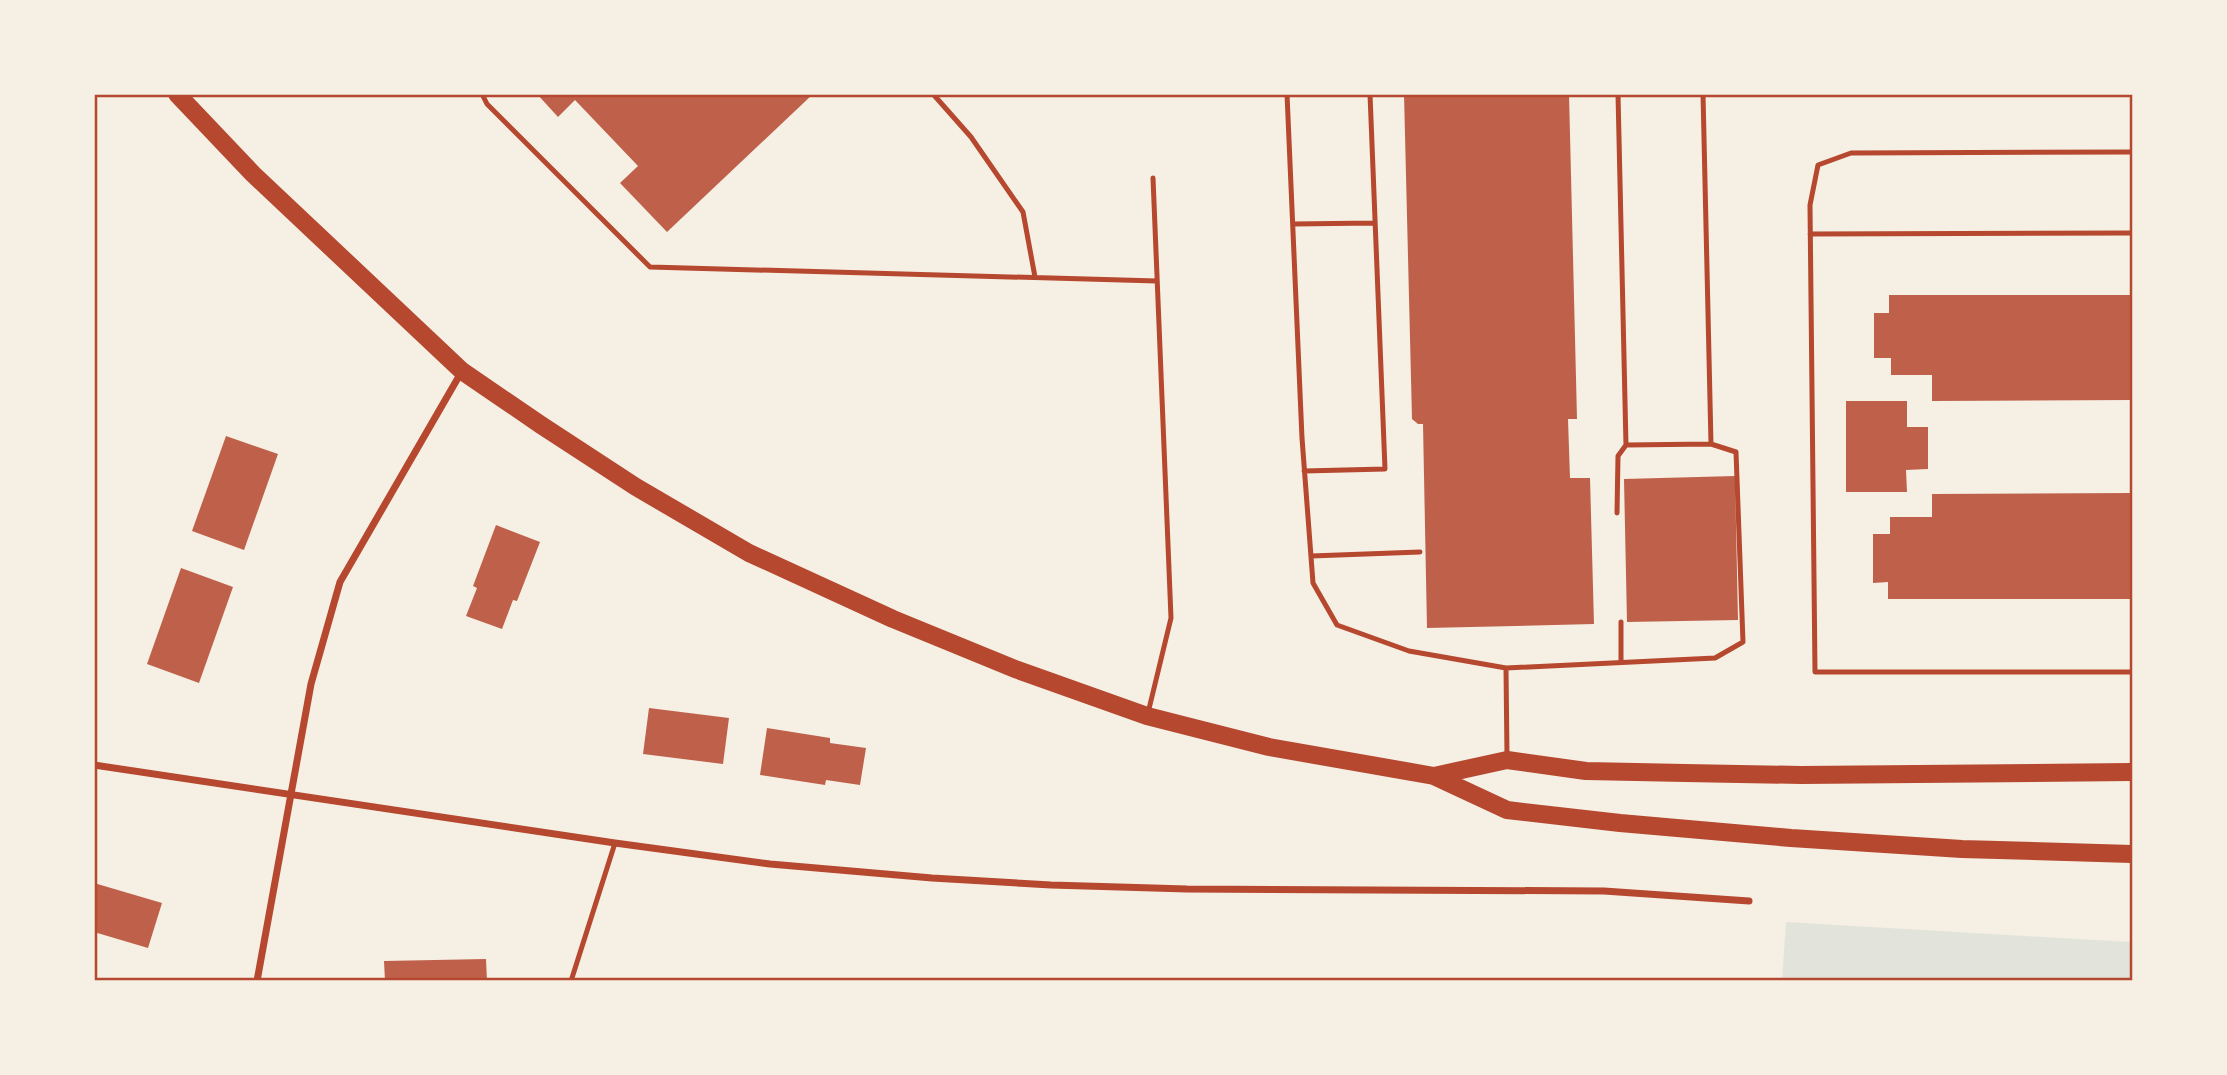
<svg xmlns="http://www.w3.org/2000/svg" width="2227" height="1075" font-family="Quicksand,sans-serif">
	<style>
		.green { fill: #e2e4dc }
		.building { fill: #bf614a }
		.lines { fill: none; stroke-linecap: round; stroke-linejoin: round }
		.service { stroke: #b5482f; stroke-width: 5 }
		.minor { stroke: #b5482f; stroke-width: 7 }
		.primary { stroke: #b5482f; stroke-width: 18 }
		.neatline { fill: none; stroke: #b5482f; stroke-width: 2.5 }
	</style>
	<rect width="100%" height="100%" fill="#f6efe4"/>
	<!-- green -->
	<path class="green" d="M1786 922 2130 942 2131 980H1782Z"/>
	<!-- building -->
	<path class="building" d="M537 94H813L667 232 620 183 638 166 575 100 558 117Z
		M1404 94H1569L1577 419H1568L1570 478H1590L1594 624 1427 628 1423 424H1418L1412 419Z
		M1889 295H2132V400L1932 401V375H1891V358H1874V313H1889Z
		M1846 401H1907V427H1928V469L1906 470 1907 492H1846Z
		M226 436 278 454 244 550 192 531Z
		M1735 476 1738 620 1627 622 1624 479Z
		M2132 493V599H1888V582L1873 583V534H1890V517H1932V494Z
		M496 525 540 542 517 601 513 600 502 629 466 616 477 588 473 586Z
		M181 568 233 587 199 683 147 664Z
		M649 708 729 718 723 764 643 754Z
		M767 728 830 738V743L866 748 860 785 826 780 825 785 760 775Z
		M94 883 162 903 148 948 94 932Z
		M486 959 487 981H385L384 961Z"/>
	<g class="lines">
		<!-- service -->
		<path class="service" d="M482 94 487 104 650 267 1157 281
			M933 94 971 137 1023 212 1035 277
			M1287 94 1302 438 1313 583 1337 625 1409 651 1506 668 1507 757
			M1618 94 1626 445 1711 444
			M2132 152 1851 153 1818 165 1810 205 1815 672H2132
			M1293 224 1375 223
			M1810 234 2132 233
			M1304 471 1385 469 1370 94
			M1617 513 1618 456 1626 445
			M1311 556 1420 552
			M1621 622V662
			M1506 668 1715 658 1743 642 1736 452 1711 444 1703 94
			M1148 713 1171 618 1153 178
			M571 981 615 843"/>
		<!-- minor -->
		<path class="minor" d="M94 765 615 843 770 864 932 878 1051 885 1187 889 1604 891 1749 901
			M257 981 311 684 340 582 462 371"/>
		<!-- primary -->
		<path class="primary" d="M177 94 253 174 462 371 541 425 636 487 749 553 893 619 1015 669 1147 716 1269 747 1434 776 1507 810 1620 823 1791 838 1962 849 2132 854
			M1434 776 1507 760 1586 771 1685 773 1801 775 2132 772"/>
	</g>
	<!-- border -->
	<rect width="2227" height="1075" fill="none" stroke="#f6efe4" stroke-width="192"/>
	<rect x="96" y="96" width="2035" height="883" class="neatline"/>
</svg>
